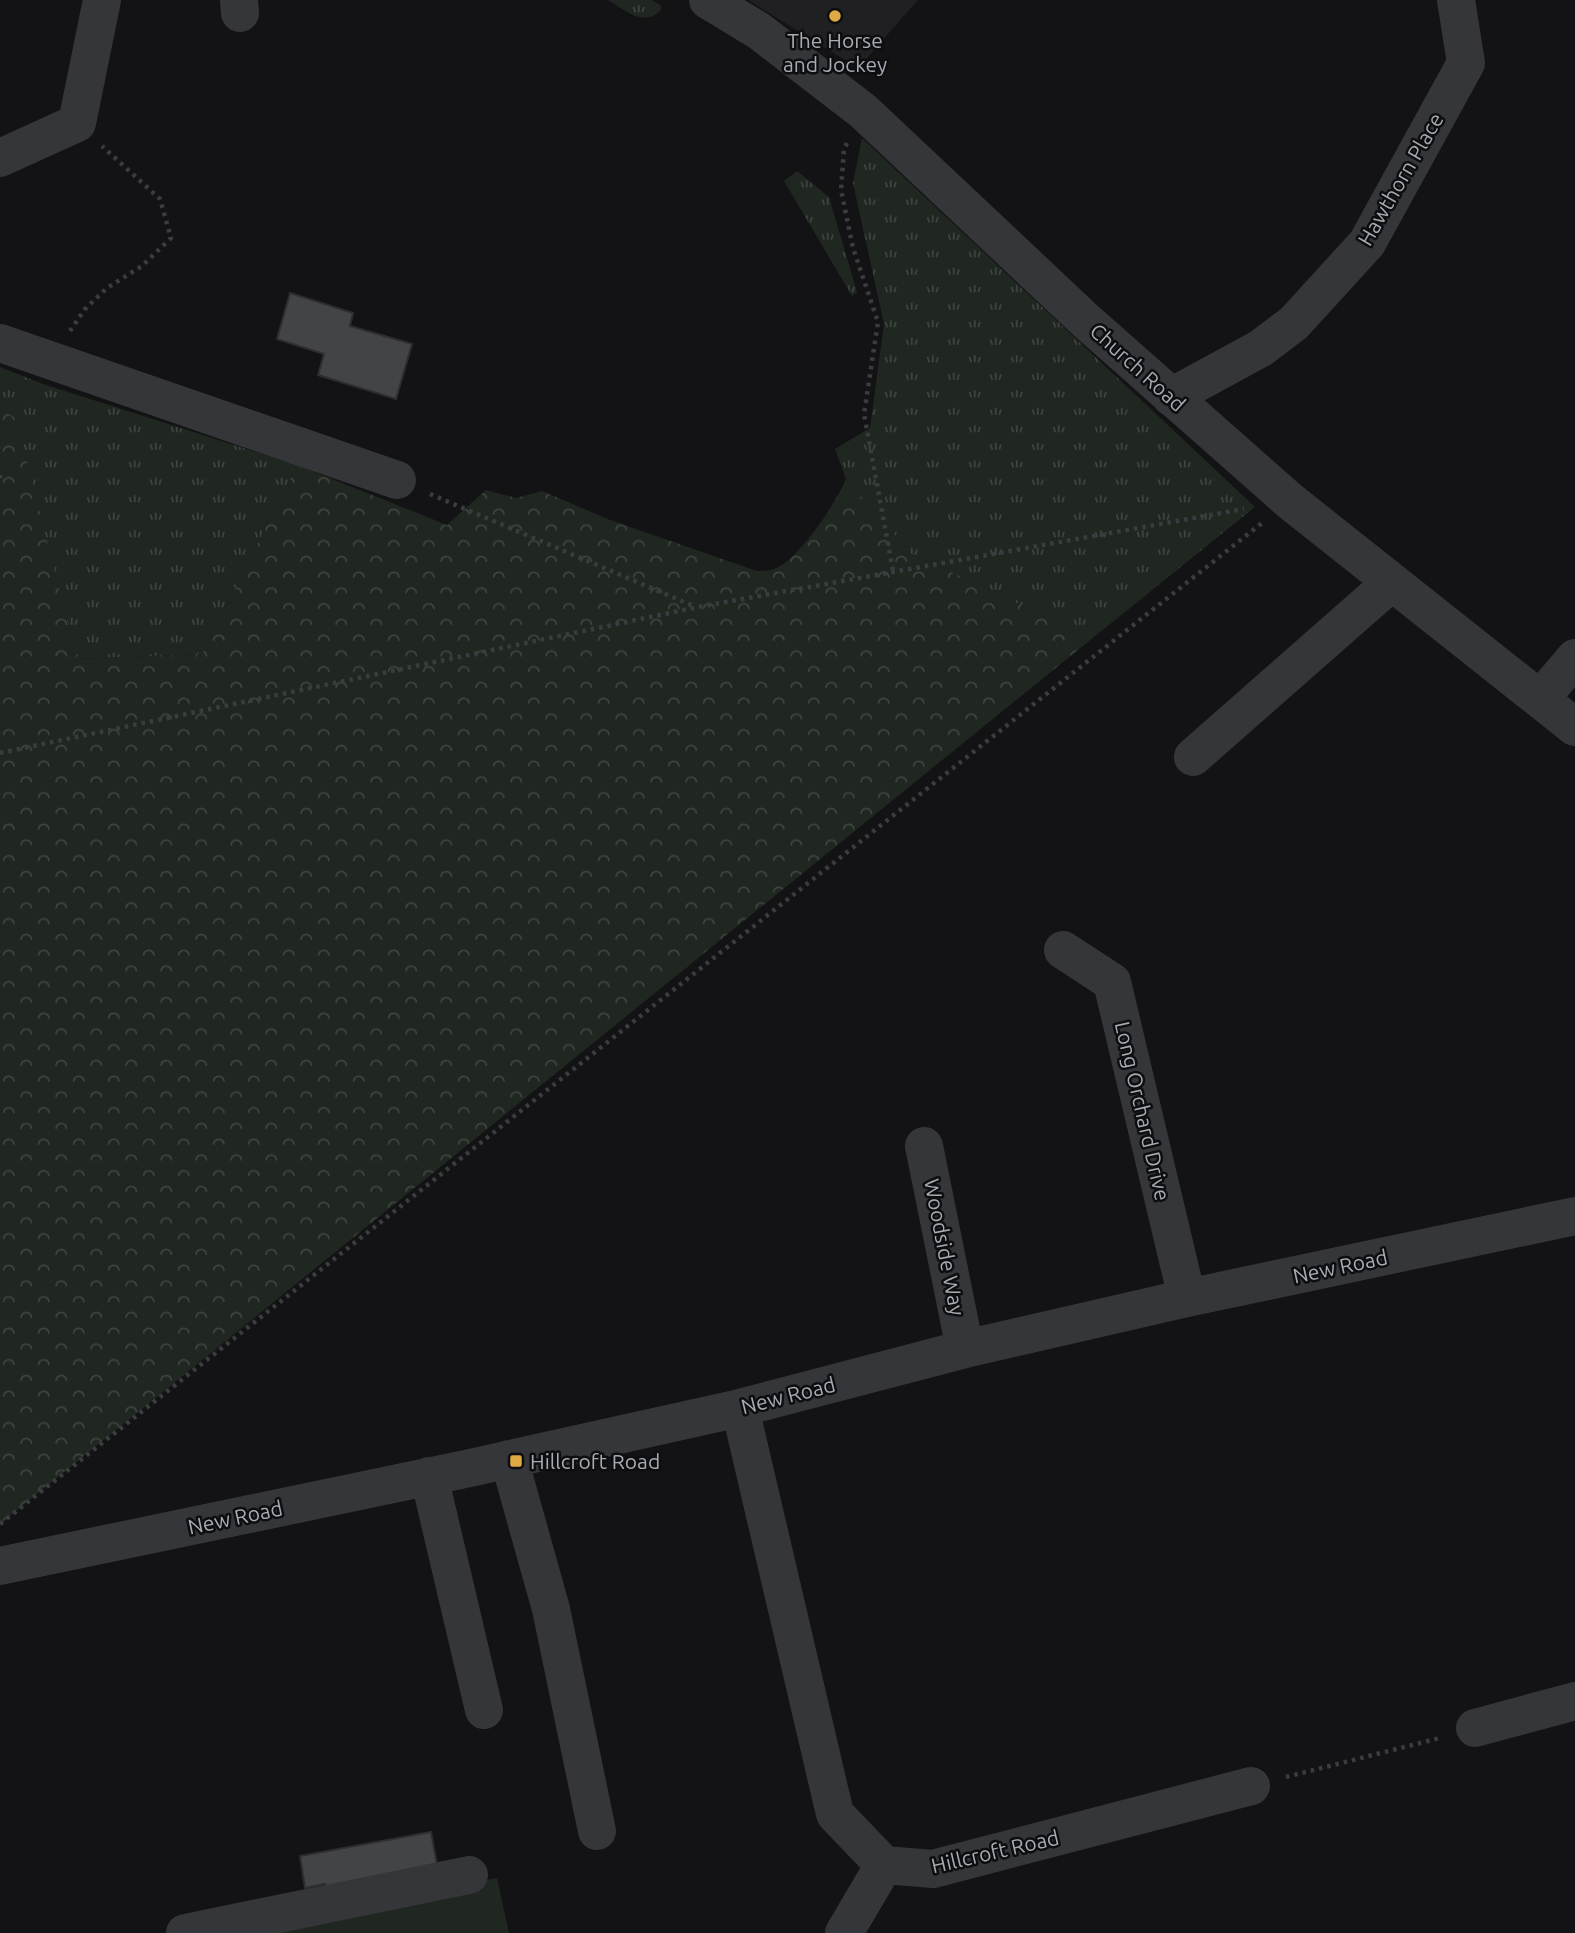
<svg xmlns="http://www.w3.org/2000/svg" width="1575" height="1933" font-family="Ubuntu,sans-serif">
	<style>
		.built { fill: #202022 }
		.grass { fill: url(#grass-tufts) }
		.forest { fill: url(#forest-crowns) }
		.garden { fill: #202721 }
		.building { fill: #434448; stroke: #2e2e31; stroke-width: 2 }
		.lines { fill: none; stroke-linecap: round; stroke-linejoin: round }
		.path { stroke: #3b3c40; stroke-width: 4.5; stroke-dasharray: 3.5 5; stroke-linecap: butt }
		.minor { stroke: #353639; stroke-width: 38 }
		.poi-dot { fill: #ddaa43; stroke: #0e0e10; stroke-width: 2.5 }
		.labels { text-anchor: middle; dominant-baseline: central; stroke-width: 5; stroke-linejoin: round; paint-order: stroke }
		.poi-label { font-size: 21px; fill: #a7abb4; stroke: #0e0e10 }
		.street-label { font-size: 21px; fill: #a7abb4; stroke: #0e0e10 }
	</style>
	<defs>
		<pattern id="grass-tufts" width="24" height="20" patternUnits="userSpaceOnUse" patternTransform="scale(1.75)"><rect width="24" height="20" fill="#202721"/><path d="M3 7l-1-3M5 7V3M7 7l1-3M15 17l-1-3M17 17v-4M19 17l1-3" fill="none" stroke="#3e443f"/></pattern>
		<pattern id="forest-crowns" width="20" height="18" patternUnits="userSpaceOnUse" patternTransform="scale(1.75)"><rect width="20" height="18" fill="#202721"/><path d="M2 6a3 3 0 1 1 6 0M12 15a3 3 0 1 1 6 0" fill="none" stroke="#3e443f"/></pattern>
	</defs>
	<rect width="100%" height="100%" fill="#131315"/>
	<!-- built -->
	<path class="built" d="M748 0H918L858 68Z"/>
	<!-- grass -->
	<path class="grass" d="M608 0H652L661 6V10C643 28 626 10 608 0Z
		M862 138 1255 507 1089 641 984 586 913 556 846 479 835 449 870 428 884 324 853 183Z
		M797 171 829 197 857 292 852 296 784 181Z
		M0 367 43 384 297 465 202 654 76 659 16 418 0 409Z"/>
	<!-- forest -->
	<path class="forest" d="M0 409 16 418 77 659 202 654 297 465 447 525 486 490 516 498 542 491 610 520 757 571C763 571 769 571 774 569 798 561 836 503 846 479L913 556 984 586 1089 641 0 1524Z"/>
	<!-- garden -->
	<path class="garden" d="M497 1878 509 1933H219Z"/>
	<!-- building -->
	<path class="building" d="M290 293 353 313 350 326 412 344 396 399 318 375 324 354 277 339Z
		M431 1832 437 1865 326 1890 325 1884 305 1888 300 1856Z"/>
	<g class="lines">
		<!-- path -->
		<path class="path" d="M847 143 844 149 841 190 853 248 878 322 864 414 893 571
			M70 331 85 309 107 288 142 266 171 238 160 199 102 146
			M0 475V479
			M430 494 696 607
			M0 753 698 607 1244 509
			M0 1524 1262 523
			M1286 1777 1440 1738"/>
		<!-- minor -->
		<path class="minor" d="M239 0 240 13
			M708 0 759 31 863 111 1085 320 1290 501 1575 727
			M0 158 77 123 102 0
			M0 343 397 480
			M1171 397 1261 348 1294 323 1367 243 1466 63 1456 0
			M1540 699 1575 658
			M1193 757 1392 582
			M1063 950 1112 982 1187 1298
			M924 1146 965 1349
			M740 1408 835 1814 884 1865 933 1869 1251 1786
			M509 1459 551 1609 597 1831
			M429 1476 484 1710
			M0 1566 470 1468 740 1408 965 1349 1187 1298 1575 1216
			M1475 1728 1575 1701
			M185 1933 469 1875
			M844 1933 884 1865"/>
	</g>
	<!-- markers -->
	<g class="poi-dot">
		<circle cx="835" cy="16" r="7"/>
		<rect x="509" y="1454" width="14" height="14" rx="3.5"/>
	</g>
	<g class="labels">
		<!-- poi labels -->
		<g class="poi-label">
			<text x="835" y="40">The Horse<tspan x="835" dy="24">and Jockey</tspan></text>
			<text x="530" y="1461" text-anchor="start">Hillcroft Road</text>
		</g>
		<!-- street labels -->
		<g class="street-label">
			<text transform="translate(1400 179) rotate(-60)">Hawthorn Place</text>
			<text transform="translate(1138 367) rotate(42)">Church Road</text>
			<text transform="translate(1143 1111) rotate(77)">Long Orchard Drive</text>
			<text transform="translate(945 1247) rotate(79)">Woodside Way</text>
			<text transform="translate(1340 1266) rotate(-12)">New Road</text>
			<text transform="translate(788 1395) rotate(-14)">New Road</text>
			<text transform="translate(235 1517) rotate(-12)">New Road</text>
			<text transform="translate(995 1851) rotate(-13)">Hillcroft Road</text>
		</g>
	</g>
</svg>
